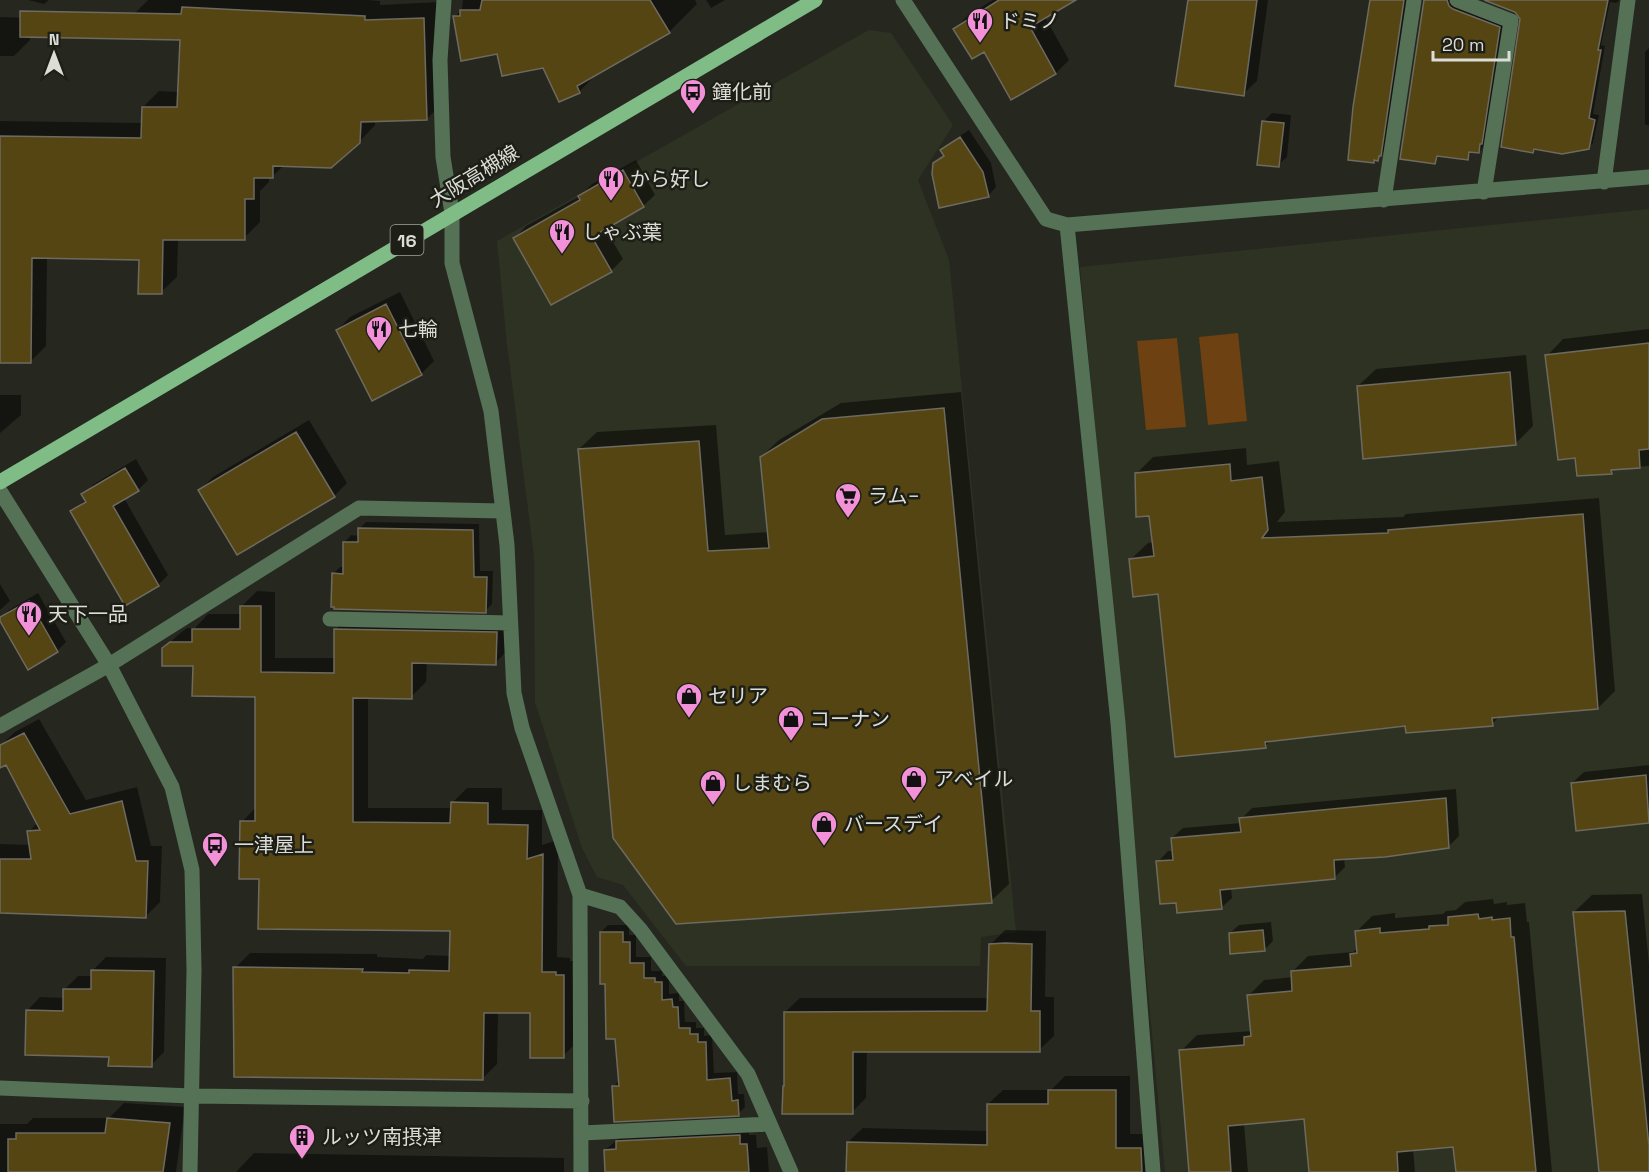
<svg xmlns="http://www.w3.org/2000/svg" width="1649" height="1172" font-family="'Space Grotesk','Noto Sans JP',sans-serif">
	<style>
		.built { fill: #2e3223 }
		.pitch { fill: #6d4111 }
		.shadow { fill: #0007 }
		.building { fill: #554512; stroke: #6e6a60; stroke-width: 1.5 }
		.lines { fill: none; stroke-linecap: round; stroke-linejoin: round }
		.minor { stroke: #557257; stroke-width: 15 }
		.major { stroke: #7fbc86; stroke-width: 15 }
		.labels { text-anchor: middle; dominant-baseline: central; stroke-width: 5; stroke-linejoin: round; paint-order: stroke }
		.shield { fill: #1d1f16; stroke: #a3a49d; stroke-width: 1.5 }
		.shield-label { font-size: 18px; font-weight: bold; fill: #dcddd7 }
		.poi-label { font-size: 20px; fill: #dcddd7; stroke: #1d1f16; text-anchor: start }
		.street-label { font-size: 20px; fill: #dcddd7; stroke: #1d1f16 }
	</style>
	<rect width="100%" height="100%" fill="#262820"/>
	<!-- built -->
	<path class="built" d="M869 30 891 33 953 125 918 180 949 260 1016 932 981 937 980 966H686L623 885 597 877 582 848 535 702 534 556 507 344 497 241Z
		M1649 209V1172H1165L1080 267Z"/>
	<!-- pitch -->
	<path class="pitch" d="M1238 333 1247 421 1208 425 1199 337Z
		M1177 338 1186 427 1146 430 1137 341Z"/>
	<!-- shadow -->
	<path class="shadow" d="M28 0H49L44 4Z
		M148 0H368L380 1V5L439 2 442 103 427 119 375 120V125L359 142 284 165 273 176H269V182L260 191V222L244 238H178L177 277 161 292 141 258 47 257 46 346 30 362 0 361V121L143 123V107L159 91 179 92 182 39 134 14Z
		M463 0H695L697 4 669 32 598 72 580 91 559 100 544 66 498 52 455 17 462 9Z
		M706 0H725L711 8Z
		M993 0H1074L1045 17 1069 60 1056 73 1011 98 984 50 955 29 968 15Z
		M1189 0H1268L1257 81 1243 94Z
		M1370 0H1407L1385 150 1374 162Z
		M1425 0H1453L1504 23 1483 147 1479 152 1472 151 1467 158 1440 155 1435 162Z
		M1487 0H1620L1616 3 1610 2 1601 45 1605 46 1593 114 1599 115 1593 143 1588 148H1536L1533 152 1522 22 1520 14Z
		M0 17 30 18V40L14 56H0Z
		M1649 48V125H1645V52Z
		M1272 113 1291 115 1287 157 1278 165 1264 121Z
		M969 130 991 163 996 187 988 196 935 164 945 154 942 150 951 142Z
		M636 160 655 195 643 206 605 228 623 259 611 271 515 238 526 226 580 196 592 184Z
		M400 292 434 361 421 374 372 399 337 330 350 317Z
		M1649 329V466L1615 468 1611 472 1576 456 1547 356 1563 339Z
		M1526 355 1533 426 1515 444 1358 386 1376 369Z
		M961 392 1009 884 991 901 579 449 597 432 716 425 725 535 769 532 761 457 779 440 841 403Z
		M0 395H21V415L0 433Z
		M309 420 347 483 334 496 200 490 213 477Z
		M1246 448 1247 465 1279 461 1285 512 1277 522 1403 517 1406 514 1599 498 1615 691 1598 708 1500 716 1492 724H1407L1272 740 1265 746 1159 592 1131 559 1148 543 1153 542 1150 514 1136 474 1153 457Z
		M136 459 148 480 138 490 124 498 168 575 158 585 72 512 86 499 83 494 94 484Z
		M366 522 479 524 480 571H493L492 604 485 611 333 574 340 567H344L345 542 351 535 359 536V529Z
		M0 584 10 601 0 610Z
		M257 591 275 592V658H335L336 629 351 614 511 618 510 648 495 663 427 661 426 682 411 697H368V808H452V803L467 788H502V810H542V845L558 840 557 957 570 958V961H579L578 1041 563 1056 532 1012 498 1011 497 1064 482 1079 235 968 250 953 377 954V957L423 959 426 955 451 956V929L260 878 242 822 256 807V696L163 649 179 634 187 628H195L208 614H241L242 606Z
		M38 593 66 642 57 651 0 619 9 610Z
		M39 719 86 800 137 787 151 846H162L160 902 145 917 0 911V844L30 845 29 832 38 822 0 746 15 732Z
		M1649 765V821L1577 829 1572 783 1584 772Z
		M1456 789 1459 836 1448 847 1344 858 1345 867 1335 877 1231 887 1232 898 1221 908 1177 902 1158 862 1168 851H1173L1172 838 1183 828 1241 823V819L1252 808Z
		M1642 894 1649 964V1172H1600L1574 912 1592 895Z
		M1493 899 1494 904 1507 902V905L1525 903 1527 922H1529L1552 1172H1457L1455 1145 1413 1149 1415 1172H1310L1305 1118 1244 1123 1248 1172H1190L1181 1051 1197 1035 1252 1031 1249 995 1264 980 1293 977 1292 972 1308 956 1353 952 1358 948 1357 931 1372 916 1395 913V918L1443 914 1446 911 1456 910 1465 902Z
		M1271 922 1273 941 1264 950 1230 933 1239 925Z
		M608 925H629V935H636V957H651V971H662V976H669V994L679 993V1001H684L685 1022H696V1028H704V1036L712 1035 714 1073 737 1072 738 1094H744L745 1107 738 1114 613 1087 620 1080 617 1037 607 983 601 932Z
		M1005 930 1046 931 1045 997H1054V1036L1039 1050H867L866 1098 852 1112 785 1012 800 998H989L990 945Z
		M106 957 166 958 164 1052 151 1065 110 1056 27 1011 40 997 65 998V989L78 976H93V970Z
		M1065 1076H1130V1134H1155L1152 1172H848V1142L863 1128 988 1131V1104L1003 1090H1051Z
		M124 1103 185 1107 176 1172H0V1124H27L33 1118H109Z
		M749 1126V1135H756L757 1148 767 1147 769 1172H606L605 1150 627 1132Z
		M254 1153 564 1158V1172H236Z"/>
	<!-- building -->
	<path class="building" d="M482 0H650L670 33 577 86 580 93 559 102 543 68 502 76 497 54 461 61 453 16H460V10H480Z
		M999 0H1076L1030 27 1056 74 1011 100 984 52 972 59 953 29Z
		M1188 0H1257L1244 96 1175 86Z
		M1370 0H1404L1381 156H1379L1378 161 1374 160V163L1348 160 1353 107Z
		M1424 0H1447L1449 6 1453 9 1500 27 1482 144H1480L1479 153 1469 152 1468 160 1437 156 1435 164 1400 159Z
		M1484 0H1608L1598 50H1601L1589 118 1595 120 1589 149 1562 154 1534 149 1533 153 1501 147 1520 19 1515 12Z
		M182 7 365 16V20L424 18 427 120 361 122 360 143 331 168 273 166V178H254V199H245V240H163L162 294H138L139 260 32 258 31 363H0V136L141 138 142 107H177L180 40 20 37V11L181 14Z
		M1262 121 1284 123 1279 167 1257 165Z
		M960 137 983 172 989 197 939 208 932 174 933 163 944 156 940 150Z
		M623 170 644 207 592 237 612 272 551 305 513 238 580 200 578 196Z
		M386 304 422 375 372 401 336 330Z
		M1649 343V449L1639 450 1640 468 1611 470 1612 474 1577 476 1575 458 1558 460 1545 355Z
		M1510 372 1516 445 1363 459 1357 386Z
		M944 408 992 903 676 924 613 838 578 449 699 441 708 551 769 548 760 457 822 419Z
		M296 432 335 497 237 555 198 490Z
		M1230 464 1231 481 1262 477 1268 530 1262 538 1388 533V530L1583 514 1598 709 1492 718 1493 726 1406 733 1405 726 1265 742 1266 748 1175 757 1158 594 1133 597 1129 559 1154 556 1149 516 1136 517 1135 473Z
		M125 468 139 491 113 506 159 586 125 606 70 511 86 502 81 494Z
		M358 528 473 530 474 577H487L486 613 334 609V607H331L332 573 343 574V542H358Z
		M29 601 58 652 28 670 0 621V617Z
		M240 606H261V672L334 673V629L497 632 496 665 412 663V699L353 698V822L450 823 451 802 488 803V824L528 825 527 859 543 854 542 972H556V975H564V1058H530V1013H484L483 1080 234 1077 233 967 363 969 362 972 409 973V970L449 971 450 931 258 929 259 879H239L240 821H255V697L192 696 193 666H162V648L170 642H192V629H240Z
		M24 733 70 814 122 801 136 861H148L146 918 0 913V859H31L27 831 40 830 6 765 0 768V745Z
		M1646 775 1649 823 1576 831 1571 783Z
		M1446 798 1449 848 1385 857 1334 860 1335 879 1220 890 1222 909 1177 913 1176 903 1160 904 1156 861 1173 860 1171 838 1241 832 1239 818Z
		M1625 911 1649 1146V1172H1599L1573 912Z
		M1478 914 1479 919 1492 917V920L1510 918 1511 937H1514L1536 1172H1456L1453 1147 1397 1152 1398 1172H1309L1304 1119 1228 1126 1231 1172H1189L1179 1050 1244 1045V1037L1251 1036 1247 995 1292 991 1291 971 1351 966 1350 954 1357 953 1355 931 1380 928V933L1429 929V926L1448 925V917Z
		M1263 930 1265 951 1230 954 1229 933Z
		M600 932H623V942H630V963H644V978H655V982H662V1000L672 999 673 1007H678L679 1028H690V1034H698V1042H706L707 1080 730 1078 732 1101 738 1100 739 1116 614 1122 612 1086H619L615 1039H606L605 984H600Z
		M1005 943 1032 944 1031 1011H1040V1052H853V1114H782L783 1086H784V1012L987 1011 989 944Z
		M91 970 154 971 152 1067 108 1066 109 1057 25 1055 26 1010 63 1011V989H91Z
		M1048 1090H1116V1148H1141L1142 1172H846L847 1142 987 1145V1104H1048Z
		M107 1118 170 1123 163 1172H8V1139H16V1133H105Z
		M740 1135V1144H747L749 1172H605L604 1150 616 1149V1141Z"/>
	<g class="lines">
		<!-- minor -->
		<path class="minor" d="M444 0 440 60 443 157 452 213V263L491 411 507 545 514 693 522 728 580 895 581 1172
			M903 0 1046 219 1067 225 1649 177
			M1457 0 1511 21 1484 192
			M1604 182 1628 0
			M1384 200 1414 0
			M1067 225 1118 723 1153 1172
			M0 491 109 665 172 787 192 870 194 970 190 1172
			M330 619 510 623
			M0 726 109 665 359 508 502 511
			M580 895 620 907 640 929 748 1074 791 1172
			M0 1088 191 1096 582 1101
			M582 1133 769 1124"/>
		<!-- major -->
		<path class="major" d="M0 482 815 0"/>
	</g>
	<!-- icons -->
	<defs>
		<g id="restaurant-pin" transform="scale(1.35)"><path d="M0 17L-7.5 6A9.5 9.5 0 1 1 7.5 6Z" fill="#f291d7" stroke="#1d1f16"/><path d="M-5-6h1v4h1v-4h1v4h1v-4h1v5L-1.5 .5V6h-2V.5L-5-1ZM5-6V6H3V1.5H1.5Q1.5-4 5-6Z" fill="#111"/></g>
		<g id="bus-pin" transform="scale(1.35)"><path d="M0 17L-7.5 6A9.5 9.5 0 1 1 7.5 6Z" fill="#f291d7" stroke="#1d1f16"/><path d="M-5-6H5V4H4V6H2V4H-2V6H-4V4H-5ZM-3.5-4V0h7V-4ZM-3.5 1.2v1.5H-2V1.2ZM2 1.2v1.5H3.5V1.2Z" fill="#111"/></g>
		<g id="supermarket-pin" transform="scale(1.35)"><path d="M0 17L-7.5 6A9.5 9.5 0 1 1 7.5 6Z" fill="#f291d7" stroke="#1d1f16"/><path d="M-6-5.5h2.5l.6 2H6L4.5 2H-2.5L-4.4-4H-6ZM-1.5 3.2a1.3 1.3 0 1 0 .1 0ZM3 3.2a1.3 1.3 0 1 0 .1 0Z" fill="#111"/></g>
		<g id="shop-pin" transform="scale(1.35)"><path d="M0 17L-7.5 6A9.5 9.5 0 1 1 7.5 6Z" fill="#f291d7" stroke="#1d1f16"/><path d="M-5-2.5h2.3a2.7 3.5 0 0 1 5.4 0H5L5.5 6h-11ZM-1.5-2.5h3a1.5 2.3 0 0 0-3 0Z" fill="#111"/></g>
		<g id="building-pin" transform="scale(1.35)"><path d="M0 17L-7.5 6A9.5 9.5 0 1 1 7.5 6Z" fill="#f291d7" stroke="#1d1f16"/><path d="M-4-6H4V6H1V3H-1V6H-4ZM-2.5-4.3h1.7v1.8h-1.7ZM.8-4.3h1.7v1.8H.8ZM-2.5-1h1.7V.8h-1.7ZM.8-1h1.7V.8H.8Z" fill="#111"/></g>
	</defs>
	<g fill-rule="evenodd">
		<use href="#restaurant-pin" x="980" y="21"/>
		<use href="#bus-pin" x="693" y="92"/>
		<use href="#restaurant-pin" x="611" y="179"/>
		<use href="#restaurant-pin" x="562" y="232"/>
		<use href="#restaurant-pin" x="379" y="329"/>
		<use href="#supermarket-pin" x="848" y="496"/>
		<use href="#restaurant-pin" x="29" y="614"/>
		<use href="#shop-pin" x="689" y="696"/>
		<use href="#shop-pin" x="791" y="719"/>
		<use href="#shop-pin" x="914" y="779"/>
		<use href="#shop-pin" x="713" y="783"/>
		<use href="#shop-pin" x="824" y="824"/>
		<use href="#bus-pin" x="215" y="845"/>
		<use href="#building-pin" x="302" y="1137"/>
	</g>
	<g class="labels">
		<!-- shield labels -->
		<rect class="shield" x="390.5" y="225" width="33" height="30" rx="4.5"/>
		<g class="shield-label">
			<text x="407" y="240">16</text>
		</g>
		<!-- poi labels -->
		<g class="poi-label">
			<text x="1000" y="21">ドミノ</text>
			<text x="712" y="92">鐘化前</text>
			<text x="630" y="179">から好し</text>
			<text x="582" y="232">しゃぶ葉</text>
			<text x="398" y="329">七輪</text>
			<text x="868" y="496">ラム−</text>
			<text x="48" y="614">天下一品</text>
			<text x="708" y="696">セリア</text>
			<text x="810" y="719">コーナン</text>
			<text x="934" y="779">アベイル</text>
			<text x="732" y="783">しまむら</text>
			<text x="844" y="824">バースデイ</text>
			<text x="234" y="845">一津屋上</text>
			<text x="322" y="1137">ルッツ南摂津</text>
		</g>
		<!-- street labels -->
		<g class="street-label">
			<text transform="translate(474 176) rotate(-31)">大阪高槻線</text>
		</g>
	</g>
	<!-- north arrow -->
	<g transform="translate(54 54)" stroke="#1d1f16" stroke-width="4.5" paint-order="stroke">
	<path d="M0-4.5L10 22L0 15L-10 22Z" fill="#dcddd7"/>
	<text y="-9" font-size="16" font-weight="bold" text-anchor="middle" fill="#dcddd7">N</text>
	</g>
	<!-- scale -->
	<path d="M1433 51v9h76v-9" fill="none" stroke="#dcddd7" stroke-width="3"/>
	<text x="1442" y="51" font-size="18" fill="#dcddd7" stroke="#1d1f16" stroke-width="4.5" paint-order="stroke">20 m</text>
</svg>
